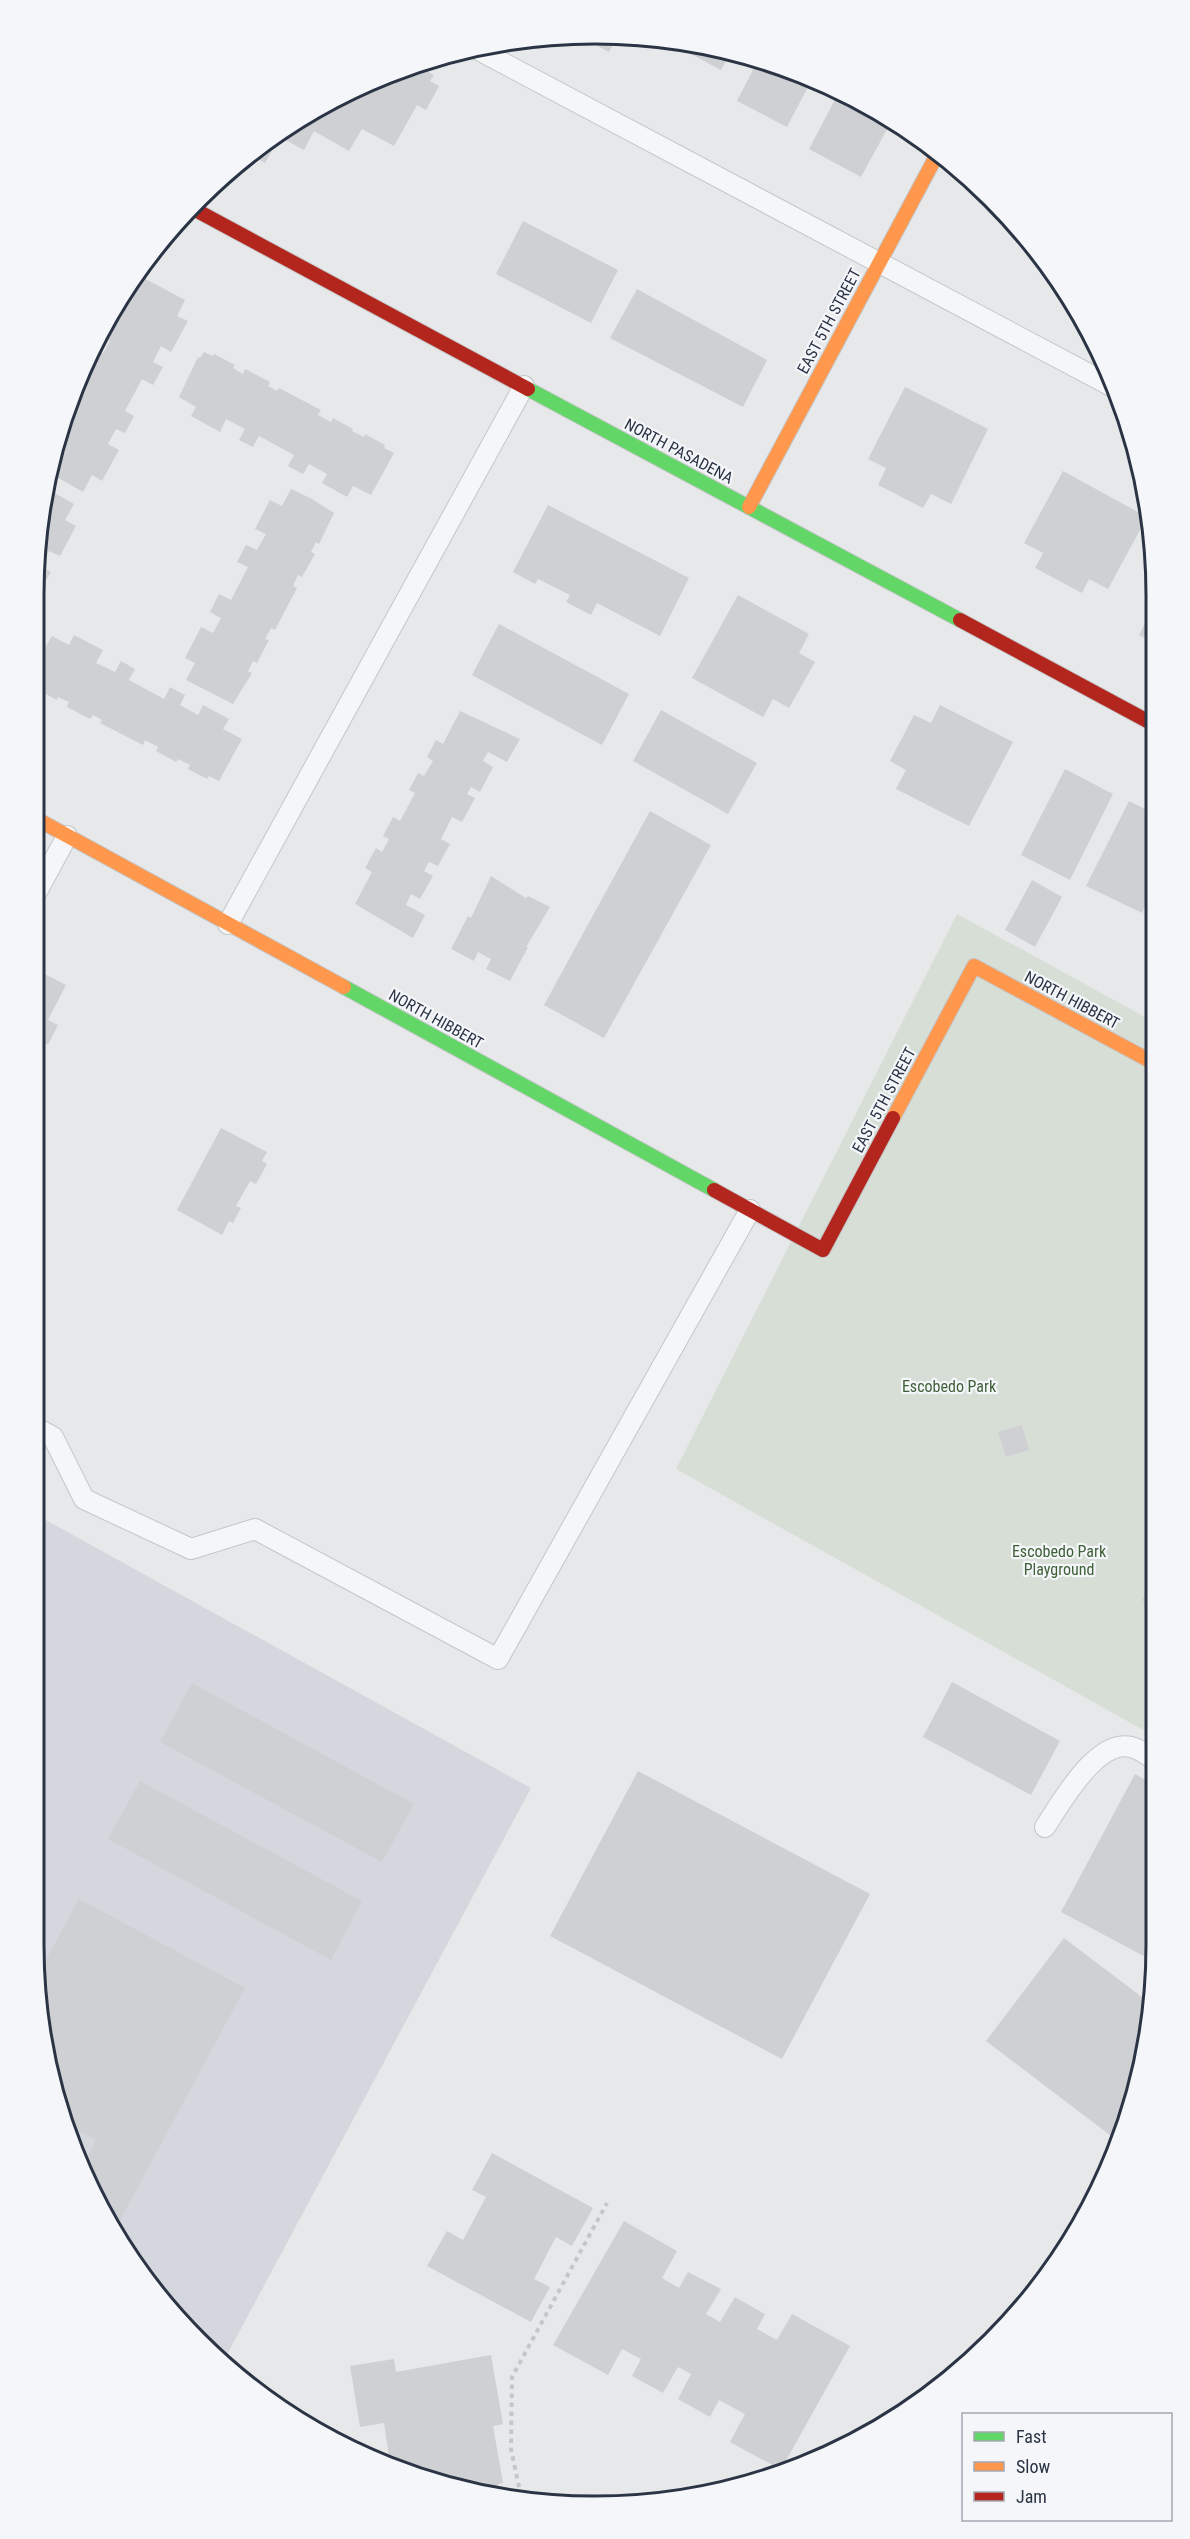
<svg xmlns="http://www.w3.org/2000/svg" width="1190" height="2539" font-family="'Roboto Condensed',sans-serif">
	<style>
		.built { fill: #d4d7dd }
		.green { fill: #d6ded6 }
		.building { fill: #ced0d3 }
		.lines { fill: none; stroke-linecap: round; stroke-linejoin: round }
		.lane-casing { stroke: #c4c6c8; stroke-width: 22 }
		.fast-casing { stroke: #c4c6c8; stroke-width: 16 }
		.slow-casing { stroke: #c4c6c8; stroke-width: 16 }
		.jam-casing { stroke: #c4c6c8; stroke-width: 16 }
		.path { stroke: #c5c6ca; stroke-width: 4; stroke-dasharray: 4.5 4.5; stroke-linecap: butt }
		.lane { stroke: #f5f6f7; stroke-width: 20 }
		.fast { stroke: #63d668; stroke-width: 14 }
		.slow { stroke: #ff974d; stroke-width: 14 }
		.jam { stroke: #b3261e; stroke-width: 14 }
		.labels { text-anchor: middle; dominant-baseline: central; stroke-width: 4.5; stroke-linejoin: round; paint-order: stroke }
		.street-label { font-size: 16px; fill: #2b3445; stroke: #f4f6f9 }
		.park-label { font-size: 16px; fill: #3f6138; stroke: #f4f6f9 }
		.rim { fill: none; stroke: #2b3445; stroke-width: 3 }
	</style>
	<rect width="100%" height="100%" fill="#e6e8ea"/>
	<!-- built -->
	<path class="built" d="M33 1513 531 1788 222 2364 149 2286 63 2125 33 1944Z"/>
	<!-- green -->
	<path class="green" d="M957 914 1154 1022 1156 1737 676 1469Z"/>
	<!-- building -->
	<path class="building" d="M595 33 618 35 609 52 577 35Z
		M541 38 536 48 520 40Z
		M665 40 705 44 731 52 721 70Z
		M758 60 813 77 787 127 737 101Z
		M416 65 434 75 430 81 439 86 426 110 417 105 394 146 362 129 349 151 314 131 304 150 280 137 265 163 250 154 283 128 380 76Z
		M839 92 891 122 861 177 809 149Z
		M523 221 618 270 591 323 496 274Z
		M140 276 185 300 177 316 188 321 171 352 161 346 153 362 163 367 153 385 142 379 125 411 134 416 125 433 116 429 108 444 119 450 102 481 92 475 83 492 48 472 58 438 65 426 62 425 66 412 71 404 75 406 82 392 78 390 99 351 103 353 110 341 104 338 116 316 121 318 126 308 122 306Z
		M637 289 767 360 743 407 610 338Z
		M204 352 213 356 214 354 235 365 233 368 243 374 245 369 270 382 268 386 277 391 279 388 321 410 318 415 331 422 333 418 353 429 352 431 364 437 365 434 385 445 384 448 394 453 371 495 353 486 347 497 322 483 327 474 309 464 303 474 288 466 294 455 259 436 253 447 239 440 245 429 226 419 220 432 191 416 196 407 179 397 198 357 200 358Z
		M905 387 988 429 951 504 931 494 923 508 878 485 886 468 868 459Z
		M1063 471 1147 517 1108 589 1089 579 1082 593 1035 568 1043 553 1024 543Z
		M44 487 74 504 65 520 76 526 60 556 49 551 41 566 51 572 41 589 34 585Z
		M291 489 312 499 334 513 319 544 316 542 311 552 315 554 302 577 298 575 293 586 297 588 275 630 271 628 265 639 269 640 257 663 253 661 248 671 252 673 233 704 186 680 195 663 185 658 201 627 213 633 221 618 210 612 219 594 231 600 248 567 237 562 246 545 257 550 266 534 255 529 270 500 282 506Z
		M548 505 689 578 660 636 597 603 591 615 566 602 570 595 538 579 535 584 513 572Z
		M738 595 809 634 799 653 815 662 789 708 773 699 763 717 692 678Z
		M1152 609 1153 642 1139 635Z
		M499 624 629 694 602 745 472 675Z
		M74 635 103 650 96 663 115 672 121 661 135 669 129 680 164 699 170 687 185 695 180 705 198 715 203 705 229 719 223 729 242 739 219 781 209 776 207 779 188 769 190 765 178 759 176 762 156 751 158 747 145 740 143 745 100 723 102 720 93 715 90 719 67 707 69 702 58 697 57 700 36 689 37 687 33 685V667L52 636 69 645Z
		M940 705 1013 742 969 826 896 789 906 770 890 761 914 715 931 723Z
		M661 710 757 763 728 814 633 761Z
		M460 711 520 739 507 762 488 752 483 761 493 767 480 792 471 787 467 794 475 798 462 822 452 817 441 839 450 844 438 866 429 862 424 871 433 876 420 899 411 894 406 905 425 915 413 938 355 904 372 872 365 868 376 848 382 852 389 839 383 836 393 817 400 821 415 793 409 790 418 773 424 776 433 761 427 757 436 740 443 744Z
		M1065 769 1113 794 1070 880 1021 855Z
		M1129 801 1153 813V890L1142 913 1086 886Z
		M650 811 711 845 604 1038 544 1005Z
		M491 876 526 898 528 896 550 907 526 947H528L510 981 486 969 491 959 478 952 474 961 451 949 468 916 471 918Z
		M1032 880 1062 897 1035 947 1005 930Z
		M33 968 66 985 48 1020 58 1025 48 1045 38 1039 33 1049Z
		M221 1128 267 1152 262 1161 267 1164 256 1184 250 1181 236 1206 241 1208 233 1223 229 1221 222 1235 177 1210Z
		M1022 1425 1029 1450 1006 1457 998 1432Z
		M1156 1594V1616L1150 1618 1142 1598Z
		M952 1682 1060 1741 1031 1795 923 1737Z
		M192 1683 414 1804 382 1862 160 1742Z
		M638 1771 870 1894 782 2059 550 1936Z
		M1135 1774 1156 1786 1155 1962 1061 1912Z
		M140 1781 362 1901 331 1960 108 1839Z
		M79 1899 245 1988 117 2226 84 2163 96 2140 63 2122 38 1974Z
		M1064 1938 1151 2004 1146 2054 1119 2142 986 2041Z
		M492 2153 593 2208 572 2246 556 2237 534 2279 550 2287 531 2322 427 2266 447 2231 463 2240 486 2197 472 2190Z
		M624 2221 677 2251 662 2278 679 2288 688 2272 721 2289 706 2314 720 2322 735 2297 765 2314 757 2329 777 2340 792 2314 850 2346 783 2466 778 2468 730 2442 745 2414 719 2400 710 2417 678 2399 691 2374 678 2367 663 2393 632 2376 641 2359 622 2349 608 2375 553 2345Z
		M491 2355 503 2424 493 2426 503 2483 498 2484 500 2496 485 2495 383 2457 389 2456 384 2423 360 2427 350 2366 394 2359 396 2372Z"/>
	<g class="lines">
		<!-- lane casing -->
		<g class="lane-casing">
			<path id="lane" d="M473 47 1117 389
				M33 899 67 836
				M228 924 524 386
				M33 1426 53 1437 84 1499 191 1549 255 1529 498 1659 750 1210
				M1045 1827C1061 1803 1097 1738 1131 1747 1140 1749 1149 1756 1156 1761"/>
		</g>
		<!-- fast casing -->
		<g class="fast-casing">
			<path id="fast" d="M528 389 960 620
				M344 987 714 1190"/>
		</g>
		<!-- slow casing -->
		<g class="slow-casing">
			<path id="slow" d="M749 507 939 151
				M33 817 344 987
				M893 1118 974 966 1154 1063"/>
		</g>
		<!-- jam casing -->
		<g class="jam-casing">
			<path id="jam" d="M190 207 528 389
				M960 620 1153 724
				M714 1190 823 1250 893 1118"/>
		</g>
		<!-- path -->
		<path class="path" d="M521 2496 511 2449 512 2377 607 2203"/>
		<!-- lane -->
		<use href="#lane" class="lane"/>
		<!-- fast -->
		<use href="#fast" class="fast"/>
		<!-- slow -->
		<use href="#slow" class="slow"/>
		<!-- jam -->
		<use href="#jam" class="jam"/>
	</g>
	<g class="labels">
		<!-- street labels -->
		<g class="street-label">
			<text transform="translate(829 321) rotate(-62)">EAST 5TH STREET</text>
			<text transform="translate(679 451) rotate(28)">NORTH PASADENA</text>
			<text transform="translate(1072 1000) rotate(28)">NORTH HIBBERT</text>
			<text transform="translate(436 1019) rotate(29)">NORTH HIBBERT</text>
			<text transform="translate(884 1100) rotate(-62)">EAST 5TH STREET</text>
		</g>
		<!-- park labels -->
		<g class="park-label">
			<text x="949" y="1386">Escobedo Park</text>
			<text x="1059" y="1551">Escobedo Park<tspan x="1059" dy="18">Playground</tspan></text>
		</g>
	</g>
	<!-- crop -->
	<path d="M0 0H1190V2539H0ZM595 44H595A551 551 0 0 1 1146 595V1945A551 551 0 0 1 595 2496H595A551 551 0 0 1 44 1945V595A551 551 0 0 1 595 44Z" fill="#f4f6f9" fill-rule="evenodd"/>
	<path class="rim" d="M595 44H595A551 551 0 0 1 1146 595V1945A551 551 0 0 1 595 2496H595A551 551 0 0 1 44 1945V595A551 551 0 0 1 595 44Z"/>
	<!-- legend -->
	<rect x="962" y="2413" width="210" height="108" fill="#f4f6f9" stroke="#a4a8b1" stroke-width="1.5"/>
	<rect x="974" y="2432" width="30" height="9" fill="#63d668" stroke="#a4a8b1" stroke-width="1.5"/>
	<text x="1016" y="2443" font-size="18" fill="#2b3445">Fast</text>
	<rect x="974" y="2462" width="30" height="9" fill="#ff974d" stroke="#a4a8b1" stroke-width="1.5"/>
	<text x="1016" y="2473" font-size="18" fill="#2b3445">Slow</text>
	<rect x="974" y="2492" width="30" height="9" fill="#b3261e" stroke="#a4a8b1" stroke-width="1.5"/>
	<text x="1016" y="2503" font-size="18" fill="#2b3445">Jam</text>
</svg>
